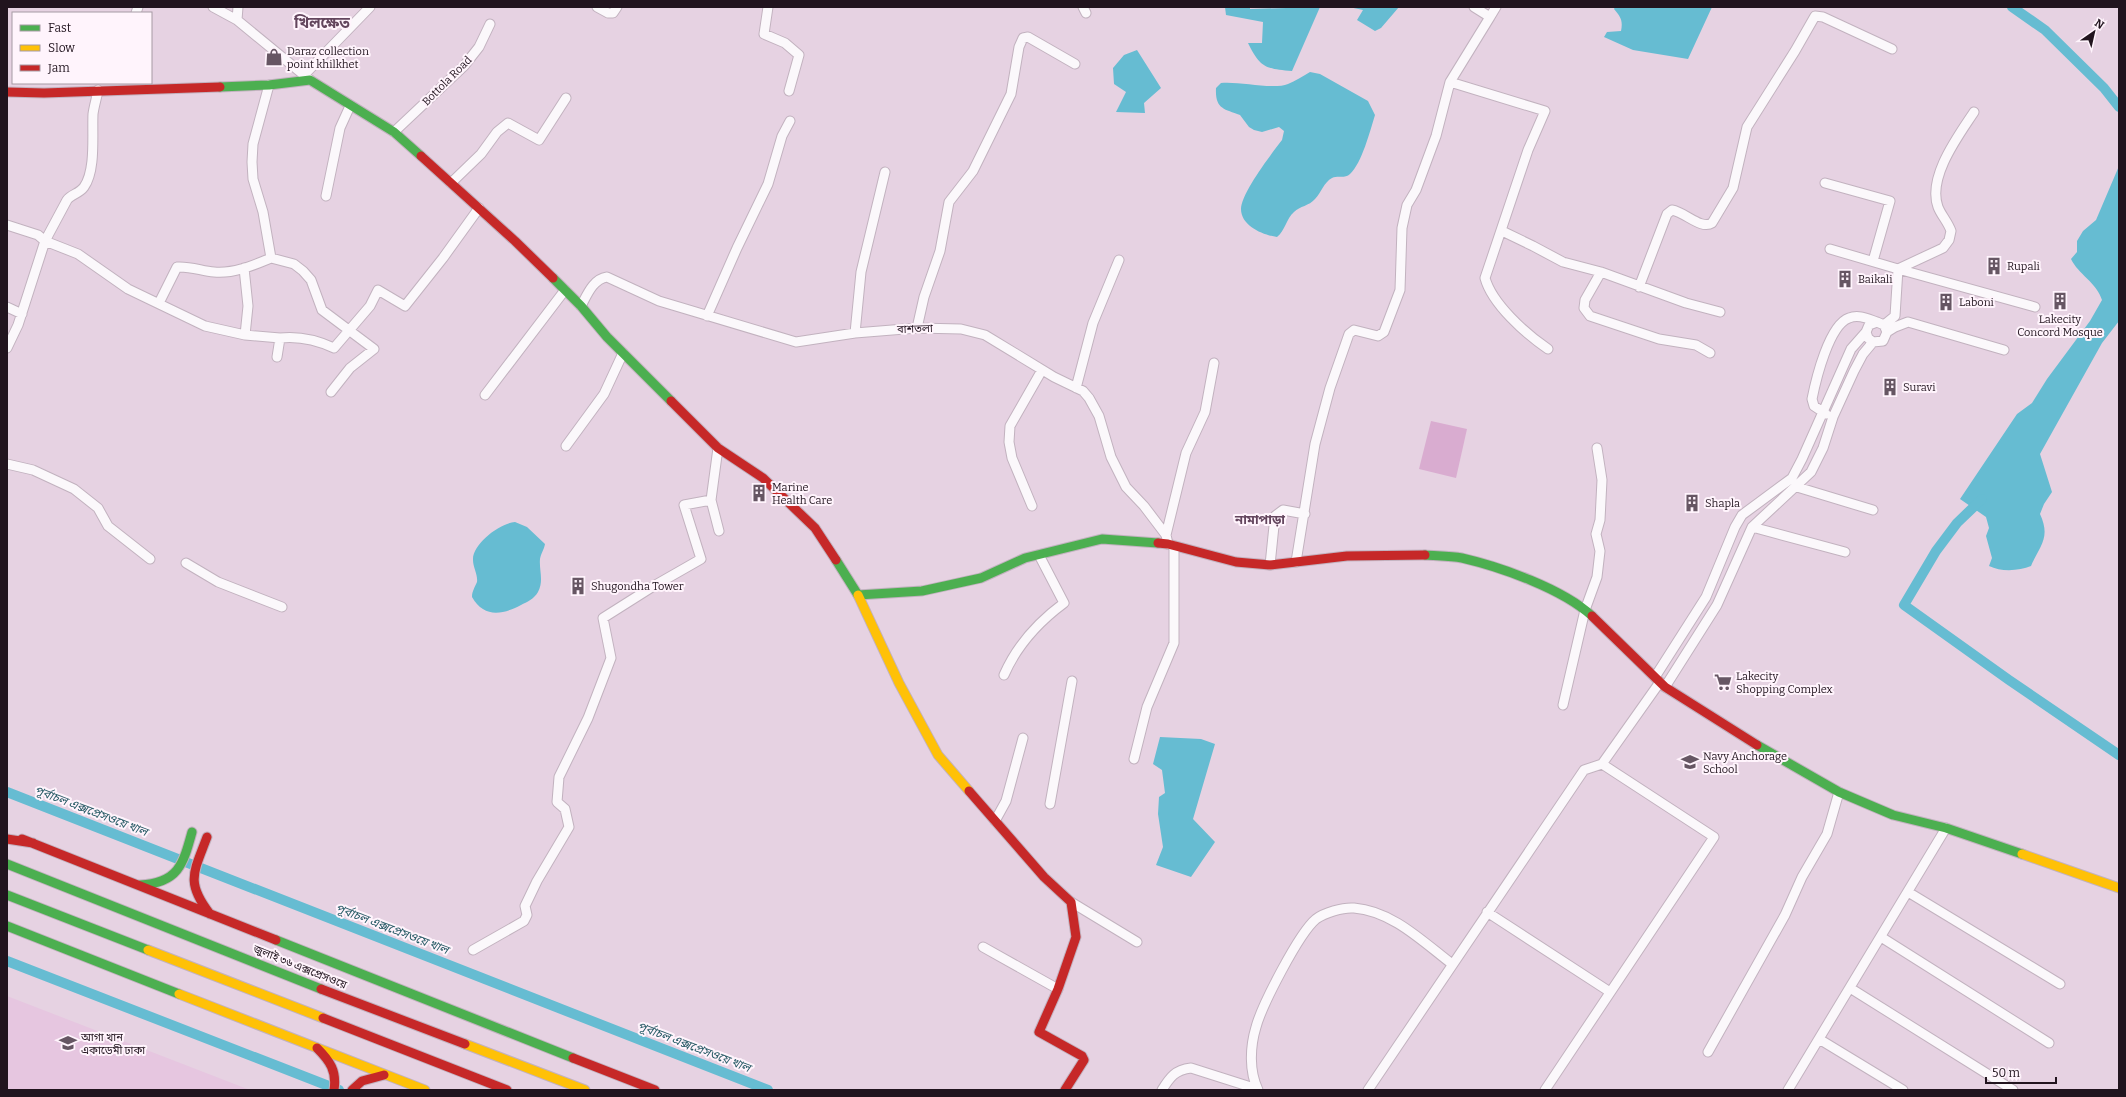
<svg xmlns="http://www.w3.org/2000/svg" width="2126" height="1097" font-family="Bitter,'Noto Sans Bengali',serif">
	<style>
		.built { fill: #e6c6e0 }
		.green { fill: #d9acd0 }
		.water { fill: #66bcd2 }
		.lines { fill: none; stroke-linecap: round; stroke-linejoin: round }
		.canal { stroke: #66bcd2; stroke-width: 10 }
		.street-casing { stroke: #c2b2bf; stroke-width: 11 }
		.fast-casing { stroke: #c2b2bf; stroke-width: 11 }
		.slow-casing { stroke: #c2b2bf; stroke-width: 11 }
		.jam-casing { stroke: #c2b2bf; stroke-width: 11 }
		.street { stroke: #fbf8fb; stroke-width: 9 }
		.fast { stroke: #4caf50; stroke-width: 9 }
		.slow { stroke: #ffc107; stroke-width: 9 }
		.jam { stroke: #c62828; stroke-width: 9 }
		.labels { text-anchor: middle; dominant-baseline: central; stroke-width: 4; stroke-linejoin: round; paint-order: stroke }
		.poi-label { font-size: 11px; fill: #21141e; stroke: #fff4fc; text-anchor: start }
		.street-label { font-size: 11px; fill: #21141e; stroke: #fff4fc }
		.water-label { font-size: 12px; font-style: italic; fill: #275a65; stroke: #fff4fc }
		.quarter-label { font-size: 13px; font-weight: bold; fill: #63455d; stroke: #fff4fc }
		.district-label { font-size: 15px; font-weight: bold; fill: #63455d; stroke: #fff4fc }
	</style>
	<rect width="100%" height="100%" fill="#e6d2e2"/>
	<!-- built -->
	<path class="built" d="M7 996 250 1090H7Z"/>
	<!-- green -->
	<path class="green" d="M1431 421 1467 429 1456 478 1419 469Z"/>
	<!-- water -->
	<path class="water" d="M1225 7H1250V9L1320 7 1292 71C1265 69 1260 67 1248 43H1262L1263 22 1226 15Z
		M1349 7H1399L1381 28 1375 31 1357 20 1363 10Z
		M1615 7H1712L1688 59 1633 50 1604 37 1607 32 1621 31C1623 21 1621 17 1614 9Z
		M1137 50 1161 88 1144 103 1145 113 1116 112 1126 92 1114 84 1113 68 1124 55Z
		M1310 72 1320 74 1368 101 1375 115C1370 131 1362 163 1350 174 1345 179 1338 175 1332 178 1324 182 1321 193 1315 199 1309 206 1300 206 1294 212 1286 219 1285 231 1277 237 1263 235 1241 226 1241 209 1241 193 1272 153 1282 140L1284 131 1279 127 1262 132 1254 130 1249 127 1240 115C1224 109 1215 109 1216 88L1221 83C1239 81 1273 90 1288 84 1295 81 1303 76 1310 72Z
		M2119 166V321L2102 343 2040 454 2052 492 2044 504 2040 514C2051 538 2040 545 2031 566 2019 571 2001 572 1989 566L1992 558 1986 536 1989 528 1986 517 1960 499 2017 414 2032 403 2047 379 2090 321 2102 300C2097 283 2078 274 2071 259L2077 252V241L2083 231 2096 220Z
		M515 522 527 527 545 544C544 550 541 553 540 559 539 570 544 581 538 592 534 599 527 602 521 605 502 615 484 618 472 597 472 591 475 587 477 582 478 575 473 567 473 560 472 544 500 523 515 522Z
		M1160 737 1201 739 1215 744 1193 819 1215 842 1191 877 1156 865 1163 847 1158 814 1159 797 1165 793 1162 770 1153 764Z"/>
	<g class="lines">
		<!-- canal -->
		<path class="canal" d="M2012 7 2045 30 2104 88 2119 107
			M1982 499 1957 523 1936 551 1904 605 2009 680 2119 755
			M7 792 768 1090
			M7 961 339 1090"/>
		<!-- street casing -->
		<g class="street-casing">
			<path id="street" d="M213 7 237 20 310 80
				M597 7 608 13H613L617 7
				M768 7 764 34 785 43 799 55 789 91
				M1083 7 1086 13
				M136 13 138 7
				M1490 17 1496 7
				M237 20 238 7
				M304 75 370 7
				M1450 82 1545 111 1528 150 1485 278C1492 304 1526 334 1548 349
				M394 132 464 66 479 47 490 24
				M451 183 481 154 497 132 508 123 539 140 566 98
				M1825 183 1890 201 1873 261
				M326 196 340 128 350 106
				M7 225 38 235 45 241 78 254 128 289 205 326 245 335
				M1502 231 1533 246 1563 262 1601 272 1686 303 1720 312
				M1830 249 1898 269 1895 316 1884 325
				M271 258 294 264 303 271 311 280 322 310 374 349 350 368 331 392
				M244 268 248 306 245 335 280 338 277 357
				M1898 269 1943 248 1949 240 1951 231C1948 222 1941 215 1938 207 1927 177 1959 135 1974 112
				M1898 269 2035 307
				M1601 272 1585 300 1584 308 1590 316 1659 339 1696 345 1710 353
				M1639 287 1667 214 1672 210C1685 212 1701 230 1712 223L1733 188 1747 127 1795 51 1815 16 1823 17 1892 49
				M159 303 177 267C190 266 202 271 214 272 234 274 254 265 271 258L263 212 253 179 252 162 253 144 269 85
				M581 306C587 295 593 279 607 277L659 301 796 342 855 333 917 328 961 329 985 335 1054 377 1083 391 1089 398 1099 416 1111 457 1126 487 1144 506 1166 535 1168 544
				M7 307 22 314
				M707 316 737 248 768 184 782 136 790 121
				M917 328 924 297 940 251 949 202 973 171 1011 94 1019 47 1023 38 1028 37 1075 64
				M1887 332 1895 327 1908 322 2004 350
				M855 333 861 272 885 172
				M280 338C298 336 317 340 334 348L370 306 378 290 405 306 443 258 479 208
				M7 348 18 325 45 241 67 200C71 194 79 194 84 187 96 170 92 135 93 114 94 106 97 97 98 90
				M1076 388 1093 323 1119 260
				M485 395 565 290
				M1826 414 1814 406 1812 399C1816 379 1829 325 1849 318 1859 314 1868 319 1877 322
				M566 446 604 394 623 353
				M7 464 33 470 74 489 98 508 108 526 150 559
				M1797 487 1873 510
				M711 500 719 531
				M1032 506 1012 458 1009 442 1010 426 1042 370
				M1752 527 1845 552
				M1166 535 1186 453 1205 412 1214 363
				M1296 562 1315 444 1330 388 1349 334 1354 330 1378 336 1384 332 1400 290 1402 228 1407 205 1416 190 1436 136 1450 82 1490 17 1474 7
				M186 563 218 582 282 607
				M1270 565 1275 516 1283 510 1305 514
				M1004 675C1017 645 1037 623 1064 603L1039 555
				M1655 677 1706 597 1735 527 1742 515 1792 478 1802 459 1851 349 1866 332 1869 325 1877 322 1884 325 1887 332 1883 341 1873 342 1868 338 1866 332
				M1665 687 1717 605 1752 527 1811 472 1823 448 1833 417 1854 371 1863 354 1873 342
				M1563 705 1585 610 1597 577 1600 551 1596 534 1600 520 1602 480 1597 448
				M1134 759 1147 707 1174 643V546
				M1050 804 1072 681
				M995 821 1006 801 1023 738
				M1908 892 2060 984
				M1071 902 1137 942
				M1487 912 1610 992
				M1881 937 2049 1043
				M983 947 1058 989
				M473 950 524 921 527 915 525 906 537 881 569 827 565 809 557 802 559 777 588 718 611 658 603 618 652 587 701 559 684 505 711 500 718 448
				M1850 988 2013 1090
				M1819 1039 1903 1090
				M1708 1052 1785 915 1802 877 1827 834 1839 792
				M1162 1090C1170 1077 1175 1070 1191 1068L1257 1089
				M1258 1090C1249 1071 1250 1047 1256 1027 1262 1005 1299 933 1316 919 1324 913 1343 907 1354 908 1392 911 1422 941 1452 964
				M1368 1090 1584 770 1602 764
				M1545 1090 1714 837 1602 764 1660 682
				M1788 1090 1946 828"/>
		</g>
		<!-- fast casing -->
		<g class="fast-casing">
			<path id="fast" d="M220 87 269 85 310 80 394 132 421 156
				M553 278 581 306 607 337 671 401
				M1425 555C1437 556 1450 556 1462 558 1501 567 1563 589 1592 616
				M836 560 858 595 922 591 981 578 1025 558 1102 539 1158 543
				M1757 745 1839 792 1893 815 1946 828 2022 854
				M7 864 321 989
				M140 885C178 883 183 865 192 832
				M7 895 148 950
				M7 926 179 994
				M276 940 573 1058"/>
		</g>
		<!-- slow casing -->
		<g class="slow-casing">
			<path id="slow" d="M858 595 899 683 938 755 969 791
				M2022 854 2119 888
				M148 950 323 1018
				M179 994 425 1090
				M465 1044 585 1090"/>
		</g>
		<!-- jam casing -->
		<g class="jam-casing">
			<path id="jam" d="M7 92 44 93 220 87
				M421 156 515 241 553 278
				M671 401 718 448 763 478 815 528 836 560
				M1158 543 1168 544 1236 562 1270 565 1347 556 1425 555
				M1592 616 1665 687 1757 745
				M969 791 1044 877 1071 902 1076 937 1058 989 1039 1032 1082 1056 1084 1060 1065 1090
				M207 837C194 872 185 882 210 914
				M7 839 33 843
				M22 839 276 940
				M321 989 465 1044
				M323 1018 507 1090
				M317 1048C330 1061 337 1071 334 1090
				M573 1058 655 1090
				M352 1090 362 1081 384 1075"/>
		</g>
		<!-- street -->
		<use href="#street" class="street"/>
		<!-- fast -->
		<use href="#fast" class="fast"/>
		<!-- slow -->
		<use href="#slow" class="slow"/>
		<!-- jam -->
		<use href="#jam" class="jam"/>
	</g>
	<!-- icons -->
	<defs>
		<g id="shop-bare" transform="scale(1.38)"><path d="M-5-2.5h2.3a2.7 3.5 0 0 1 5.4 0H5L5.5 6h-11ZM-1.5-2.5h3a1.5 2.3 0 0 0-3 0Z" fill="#665663" stroke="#fff4fc" stroke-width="2.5" paint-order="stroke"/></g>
		<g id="building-bare" transform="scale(1.38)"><path d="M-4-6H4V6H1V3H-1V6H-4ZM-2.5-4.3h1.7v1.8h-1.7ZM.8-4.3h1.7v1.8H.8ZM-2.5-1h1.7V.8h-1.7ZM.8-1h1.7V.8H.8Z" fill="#665663" stroke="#fff4fc" stroke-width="2.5" paint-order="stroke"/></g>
		<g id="supermarket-bare" transform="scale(1.38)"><path d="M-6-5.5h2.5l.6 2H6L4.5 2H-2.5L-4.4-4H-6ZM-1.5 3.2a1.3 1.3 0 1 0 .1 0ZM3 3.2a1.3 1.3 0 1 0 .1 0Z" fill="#665663" stroke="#fff4fc" stroke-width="2.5" paint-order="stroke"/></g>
		<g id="school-bare" transform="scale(1.38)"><path d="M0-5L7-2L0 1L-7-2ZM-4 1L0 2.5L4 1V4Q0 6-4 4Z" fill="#665663" stroke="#fff4fc" stroke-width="2.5" paint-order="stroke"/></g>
	</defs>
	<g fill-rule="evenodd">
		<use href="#shop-bare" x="274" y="57"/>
		<use href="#building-bare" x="1994" y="266"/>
		<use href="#building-bare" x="1845" y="279"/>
		<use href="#building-bare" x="2060" y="301"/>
		<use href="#building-bare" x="1946" y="302"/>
		<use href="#building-bare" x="1890" y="387"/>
		<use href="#building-bare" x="759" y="493"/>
		<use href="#building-bare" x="1692" y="503"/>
		<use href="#building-bare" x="578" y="586"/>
		<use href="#supermarket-bare" x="1723" y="682"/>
		<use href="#school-bare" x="1690" y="762"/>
		<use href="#school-bare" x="68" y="1043"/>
	</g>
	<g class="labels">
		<!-- poi labels -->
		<g class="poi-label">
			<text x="287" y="51">Daraz collection<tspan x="287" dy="13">point khilkhet</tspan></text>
			<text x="2007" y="266">Rupali</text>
			<text x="1858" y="279">Baikali</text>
			<text x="1959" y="302">Laboni</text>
			<text x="2060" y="319" text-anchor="middle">Lakecity<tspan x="2060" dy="13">Concord Mosque</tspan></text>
			<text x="1903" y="387">Suravi</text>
			<text x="772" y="487">Marine<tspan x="772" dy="13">Health Care</tspan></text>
			<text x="1705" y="503">Shapla</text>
			<text x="591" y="586">Shugondha Tower</text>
			<text x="1736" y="676">Lakecity<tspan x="1736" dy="13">Shopping Complex</tspan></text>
			<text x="1703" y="756">Navy Anchorage<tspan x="1703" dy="13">School</tspan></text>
			<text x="81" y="1037">আগা খান<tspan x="81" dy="13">একাডেমী ঢাকা</tspan></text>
		</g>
		<!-- street labels -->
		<g class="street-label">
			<text transform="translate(447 81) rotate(-45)">Bottola Road</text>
			<text transform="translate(915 329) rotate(-2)">বাশতলা</text>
			<text transform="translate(300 967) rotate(22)">জুলাই ৩৬ এক্সপ্রেসওয়ে</text>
		</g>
		<!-- water labels -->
		<g class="water-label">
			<text transform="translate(91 811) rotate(21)">পূর্বাচল এক্সপ্রেসওয়ে খাল</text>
			<text transform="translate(392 929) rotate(21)">পূর্বাচল এক্সপ্রেসওয়ে খাল</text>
			<text transform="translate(694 1047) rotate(21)">পূর্বাচল এক্সপ্রেসওয়ে খাল</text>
		</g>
		<!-- quarter labels -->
		<g class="quarter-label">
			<text x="1260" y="519">নামাপাড়া</text>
		</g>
		<!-- district labels -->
		<g class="district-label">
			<text x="322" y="23">খিলক্ষেত</text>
		</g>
	</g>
	<!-- border -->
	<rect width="2126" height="1097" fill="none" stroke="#21141e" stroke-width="16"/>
	<!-- legend -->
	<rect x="12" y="12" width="140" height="72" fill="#fff4fc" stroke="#a69aa3"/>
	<rect x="20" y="25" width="20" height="6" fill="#4caf50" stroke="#a69aa3"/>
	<text x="48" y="32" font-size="12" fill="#21141e">Fast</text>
	<rect x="20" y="45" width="20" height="6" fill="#ffc107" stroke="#a69aa3"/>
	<text x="48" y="52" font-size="12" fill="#21141e">Slow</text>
	<rect x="20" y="65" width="20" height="6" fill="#c62828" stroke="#a69aa3"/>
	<text x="48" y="72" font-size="12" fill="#21141e">Jam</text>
	<!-- north arrow -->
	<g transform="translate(2094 32) rotate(34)" stroke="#fff4fc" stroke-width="3" paint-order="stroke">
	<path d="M0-3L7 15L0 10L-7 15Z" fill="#21141e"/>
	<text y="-6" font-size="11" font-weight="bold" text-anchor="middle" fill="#21141e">N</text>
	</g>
	<!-- scale -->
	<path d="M1986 1077v6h70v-6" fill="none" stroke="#21141e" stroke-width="2"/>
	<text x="1992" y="1077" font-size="12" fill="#21141e" stroke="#fff4fc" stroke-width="3" paint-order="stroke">50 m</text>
</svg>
